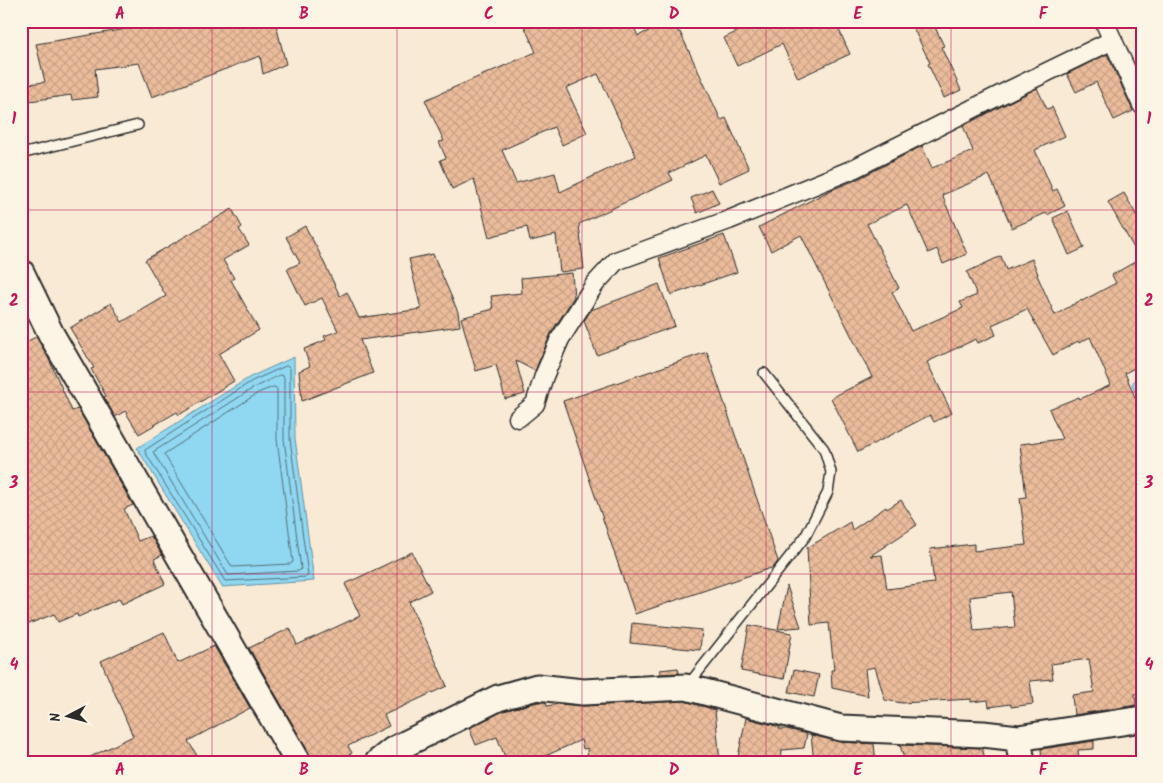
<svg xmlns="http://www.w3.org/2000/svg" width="1163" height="783" font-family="Kalam,sans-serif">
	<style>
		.water { fill: #90d7f1; stroke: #6892a2 }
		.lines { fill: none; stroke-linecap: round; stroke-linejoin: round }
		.shore { stroke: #53707a; stroke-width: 1 }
		.building { fill: url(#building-cross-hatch); stroke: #2b2b2b; fill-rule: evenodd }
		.lane-casing { stroke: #2b2b2b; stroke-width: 12 }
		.street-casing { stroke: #2b2b2b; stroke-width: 21 }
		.secondary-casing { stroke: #2b2b2b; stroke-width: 29 }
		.lane { stroke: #fcf5e5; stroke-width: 9 }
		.street { stroke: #fcf5e5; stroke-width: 18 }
		.secondary { stroke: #fcf5e5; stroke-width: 25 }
		.grid { fill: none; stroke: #c2185b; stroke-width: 1; stroke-opacity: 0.55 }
		.neatline { fill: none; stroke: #c2185b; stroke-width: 2 }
		.grid-label { font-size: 16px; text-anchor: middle; font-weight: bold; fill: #c2185b }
	</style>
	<defs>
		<pattern id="building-cross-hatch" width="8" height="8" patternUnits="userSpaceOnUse" patternTransform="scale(1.25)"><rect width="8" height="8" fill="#ebbc9b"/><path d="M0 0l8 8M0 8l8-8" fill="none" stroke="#caa286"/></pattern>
	</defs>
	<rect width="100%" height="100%" fill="#f9ead6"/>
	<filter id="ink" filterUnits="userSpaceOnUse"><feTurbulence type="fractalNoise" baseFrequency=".02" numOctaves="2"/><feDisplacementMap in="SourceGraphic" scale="10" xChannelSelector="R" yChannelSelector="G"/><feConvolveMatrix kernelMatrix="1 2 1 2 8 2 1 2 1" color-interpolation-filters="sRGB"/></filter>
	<g filter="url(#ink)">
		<!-- water -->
		<path class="water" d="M294 357 295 438 314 581 222 587 137 448 250 377Z
			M1142 372V405H1141L1132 385 1137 374Z"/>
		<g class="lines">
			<!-- shore -->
			<path class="shore" d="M286 366H288L290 368V439L308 575 306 577 225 581 145 452V450L252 381Z
				M280 375 283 376 284 377V439L301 569 299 571 228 575 153 452 255 387Z
				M273 387H275L277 389V439L293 562 290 564 232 567 164 454 258 393Z"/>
		</g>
		<!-- building -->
		<path class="building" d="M174 21H275L286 64 263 74 260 56 152 97 139 63 95 69 98 97 72 100 71 95 30 101 28 84 45 82 36 44Z
			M522 21H631L638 36 669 21H673L679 33 680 32 721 120 726 118 749 169 719 183 706 155 669 173 673 180 579 224 584 269 560 272 556 235 530 241 527 227 489 237 474 179 452 189 440 160 446 158 439 142 444 141 425 100 536 52ZM598 74 636 156 560 192 555 173 516 183 502 150 554 127 562 145 587 133 566 88Z
			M759 21H835L850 54 798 78 782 44 737 66 724 38Z
			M910 21H932L944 46 941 47 961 90 944 98 928 64 930 63Z
			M1107 54 1133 111 1114 120 1096 82 1076 92 1067 74Z
			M1037 88 1047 109 1052 107 1065 136 1035 150 1053 191 1057 189 1065 206 1047 215 1046 213 1012 228 989 175 942 195 967 254 943 264 937 249 928 253 907 205 867 224 899 288 892 292 911 331 963 308 960 302 977 295 967 272 1001 256 1006 270 1032 259 1038 274 1037 275 1055 315 1081 300 1082 301 1116 283 1112 275 1140 259 1108 202 1124 193 1142 225V364L1125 373 1142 414V520L1134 521 1138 554H1142V575L1137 576 1142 605V693L1135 694 1136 705 1074 715 1072 695 1094 692 1089 659 1051 664 1053 679 1030 681 1033 704 1011 707V704L989 707 988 700 971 702V699L902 703 885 700 875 667 865 669 868 696 832 688 831 670H834L829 623 811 625 807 548 850 522 852 530 886 507 887 509 901 500 917 525 870 556 882 555 887 589 934 583 930 549 974 544V551L1026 545 1020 498 1026 497 1020 444 1062 439 1049 409 1079 397 1080 399 1111 385 1090 337 1079 343 1078 341 1053 355 1027 309 992 325 996 335 978 343 976 339 927 362 952 413 934 422 930 415 858 452 831 398 872 377 801 235 771 251 759 227 831 190 856 180 922 146 932 168 973 151 963 126ZM1011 592 1015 627 974 631 970 597Z
			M712 189 719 203 697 213 691 198Z
			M232 209 242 227 239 229 249 245 223 260 234 278 231 280 259 330 219 354 234 381 179 415 177 412 139 434 125 411 115 417 104 397 106 396 91 369 94 368 70 328 111 303 122 322 166 296 145 260Z
			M1068 211 1084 248 1069 255 1053 218Z
			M305 226 317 248 340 296 347 292 359 318 421 309 409 259 433 254 458 312 460 326 360 340 373 373 302 401 299 371 310 366 304 349 326 340 324 336 338 331 322 298 305 306 287 269 300 263 286 237Z
			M724 235 737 272 671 295 659 258Z
			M572 273 574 297 551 333 535 371 516 361 525 394 505 399 496 365 476 371 461 318 493 309 491 296 522 293 521 278Z
			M659 284 675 326 597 355 584 321 591 310Z
			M36 337 47 355 72 411 78 409 133 505 124 509 138 541 151 536 162 555 154 559 165 584 122 604 119 599 78 617 77 614 58 622 54 614 21 627V523L29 522 21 506V344Z
			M707 352 778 561 774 567 635 614 563 401Z
			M412 552 431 591 409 602 447 686 384 715 389 726 348 746 352 753 337 762H313L310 755 249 648 290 628 297 645 360 616 345 584Z
			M787 586 801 627 778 629Z
			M632 623 702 630 700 650 630 643Z
			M749 625 792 633 784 679 741 671Z
			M164 632 178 663 214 646 250 708 188 741 201 762H80L133 736 101 661Z
			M678 668 679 673 660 674V670Z
			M794 670 819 675 814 697 789 692Z
			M684 701 698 705V706H702L715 710 720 762H588L587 748 583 749 581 740 532 762H507L497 737 476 745 469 728 503 711 538 702H546L547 706 558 704 584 706Z
			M746 718 780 727 779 729H787L807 734 804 748 782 750 781 762H737Z
			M811 735 840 742 874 744 876 762H814Z
			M1094 741V749L1078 750 1079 762H1042L1041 749Z
			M900 745 982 748 986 762H905Z"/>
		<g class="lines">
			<!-- lane casing -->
			<g class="lane-casing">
				<path id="lane" d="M21 154 138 125
					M688 685 805 537 828 492 831 472 824 449 764 373"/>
			</g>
			<!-- street casing -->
			<g class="street-casing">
				<path id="street" d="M1104 21 1142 105
					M518 418 535 404 544 376 560 339 595 284 616 261 729 220 851 170 1010 90 1113 40"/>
			</g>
			<!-- secondary casing -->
			<g class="secondary-casing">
				<path id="secondary" d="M21 272 51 334 298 762
					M1018 738 1022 762
					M378 762 393 750 498 698 537 687 583 692 686 687 841 728 983 734 1018 738 1142 719"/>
			</g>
			<!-- lane -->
			<use href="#lane" class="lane"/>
			<!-- street -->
			<use href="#street" class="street"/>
			<!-- secondary -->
			<use href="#secondary" class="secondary"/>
		</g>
	</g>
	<!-- grid -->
	<path class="grid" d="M212 21V762M397 21V762M582 21V762M766 21V762M951 21V762M21 210H1142M21 392H1142M21 574H1142"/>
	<!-- margin -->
	<rect width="1163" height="783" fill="none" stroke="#fcf5e5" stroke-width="55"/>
	<!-- north arrow -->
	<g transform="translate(68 716) rotate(264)" stroke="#fcf5e5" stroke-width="4" paint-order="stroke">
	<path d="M0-4L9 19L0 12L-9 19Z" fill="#2b2b2b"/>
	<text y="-8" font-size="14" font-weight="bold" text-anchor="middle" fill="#2b2b2b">N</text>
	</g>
	<rect x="28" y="28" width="1108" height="728" class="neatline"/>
	<g class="grid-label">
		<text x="120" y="19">A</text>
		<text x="304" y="19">B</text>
		<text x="489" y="19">C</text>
		<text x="674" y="19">D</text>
		<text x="858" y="19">E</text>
		<text x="1043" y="19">F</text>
		<text x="14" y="124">1</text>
		<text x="1149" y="124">1</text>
		<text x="14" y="306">2</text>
		<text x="1149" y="306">2</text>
		<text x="14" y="488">3</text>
		<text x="1149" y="488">3</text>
		<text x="14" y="670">4</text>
		<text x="1149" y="670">4</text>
		<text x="120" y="775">A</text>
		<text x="304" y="775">B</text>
		<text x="489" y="775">C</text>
		<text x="674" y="775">D</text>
		<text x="858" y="775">E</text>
		<text x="1043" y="775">F</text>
	</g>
</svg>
